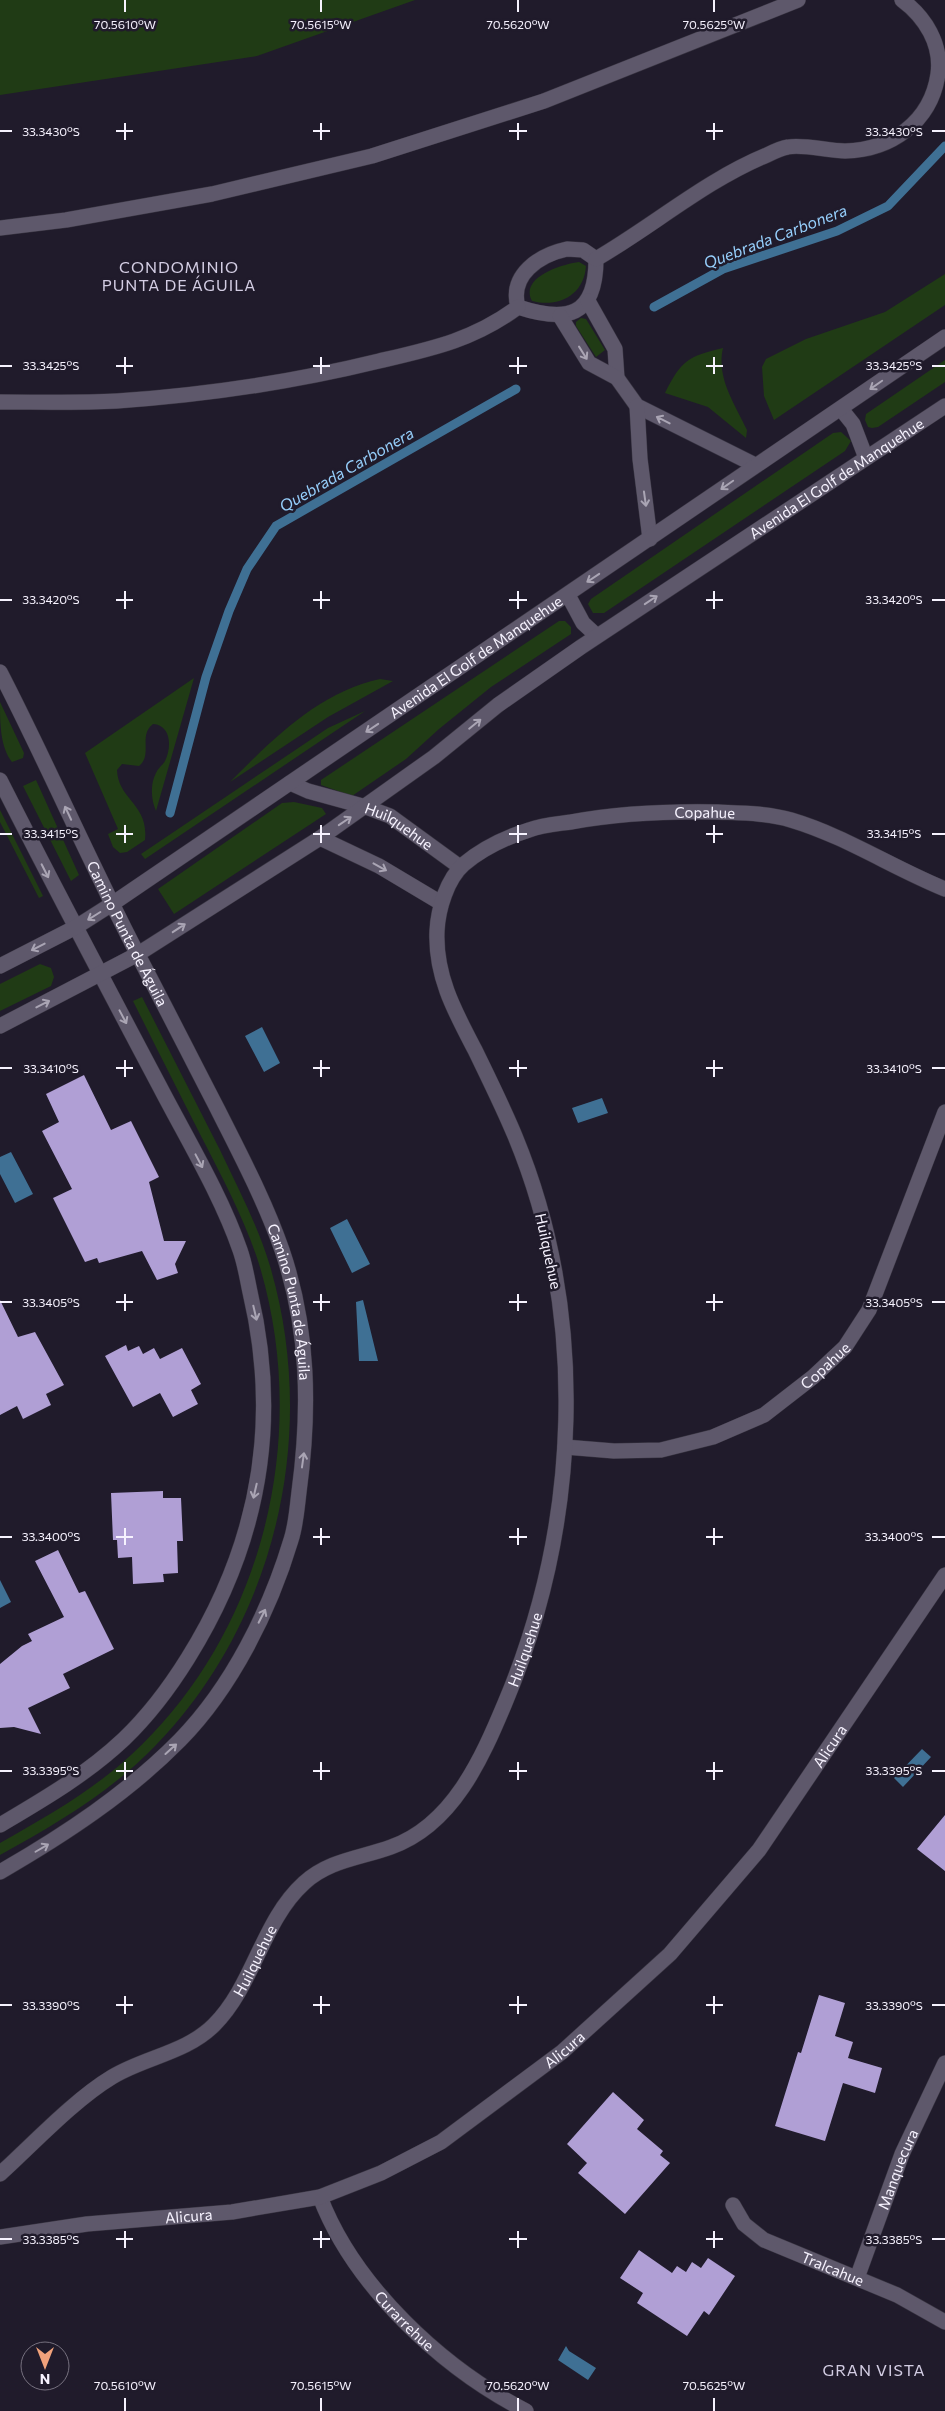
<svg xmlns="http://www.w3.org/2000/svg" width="945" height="2411" font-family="Commissioner,sans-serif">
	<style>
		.green { fill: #203b15 }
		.water { fill: #3f7094 }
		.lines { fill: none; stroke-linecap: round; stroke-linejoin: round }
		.stream { stroke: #3f7094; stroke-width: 9 }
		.building { fill: #b09fd5 }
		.minor-casing { stroke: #393542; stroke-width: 16 }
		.minor { stroke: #5e586b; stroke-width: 15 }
		.oneway { stroke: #aaa5b4 }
		.ticks { fill: none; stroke: #f6f2fe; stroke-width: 2 }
		.labels { text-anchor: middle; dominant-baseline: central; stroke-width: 5; stroke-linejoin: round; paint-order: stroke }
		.street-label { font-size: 15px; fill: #f6f2fe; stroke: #201b2b }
		.water-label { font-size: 16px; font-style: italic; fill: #96cffc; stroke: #201b2b }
		.neighbourhood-label { font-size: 16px; letter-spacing: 1px; fill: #d3cde3; stroke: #201b2b }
		.ticks-label { font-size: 12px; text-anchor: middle; fill: #f6f2fe; stroke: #201b2b; stroke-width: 5; stroke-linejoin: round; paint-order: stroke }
	</style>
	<rect width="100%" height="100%" fill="#201b2b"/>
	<!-- green -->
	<path class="green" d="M0 0H415L257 56 0 95Z
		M579 262 586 266C584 295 559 308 532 301 519 277 563 264 579 262Z
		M945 274V305L774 420 764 396 762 367 766 359 806 339 885 312Z
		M581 318 586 319 605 350 596 357 576 326V322Z
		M723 348C716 378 735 404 747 430L746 438 708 407 665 393C681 361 688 356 723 348Z
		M945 360V382L878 427 872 428 868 427 865 420 866 414Z
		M841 432 851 441 845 451 604 613H593L588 604 591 599 833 433Z
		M559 621H565L571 627V634L491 687 439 729 406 759 352 796 321 785V780Z
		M194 678 156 811C151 800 150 784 156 773 158 768 163 765 165 761 172 747 171 725 153 724 138 735 153 755 139 766L122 764 117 770C118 800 149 804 145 840L127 852 120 853 113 847 108 834 118 829 85 753Z
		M380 679 393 681 328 717 230 782C273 739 319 692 380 679Z
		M0 702 24 753 23 758 12 762C0 747 0 722 0 702Z
		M365 711 145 859 141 854 328 728Z
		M36 780 79 875 71 881 23 786Z
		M294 802 322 808 326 814 174 914 158 889 282 803Z
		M0 810 43 896 39 898 0 822Z
		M40 964 51 968 54 977 51 986 0 1011V984Z
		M142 997C168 1048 194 1099 220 1150 238 1188 258 1226 270 1266 319 1432 277 1620 156 1745 111 1792 56 1824 0 1855V1843C46 1817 92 1791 131 1755 264 1633 311 1435 259 1264 245 1220 223 1179 202 1138 179 1093 156 1047 133 1001Z"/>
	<!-- water -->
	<path class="water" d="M262 1027 280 1063 264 1072 245 1036Z
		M602 1098 608 1113 578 1123 572 1108Z
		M11 1152 33 1194 15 1203 0 1174V1157Z
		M347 1219 370 1264 352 1273 330 1228Z
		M363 1300 378 1361H359L356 1302Z
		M0 1580 11 1602 0 1608Z
		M922 1749 931 1757 903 1787 894 1778Z
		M566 2346 569 2351 596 2368 588 2380 558 2360Z"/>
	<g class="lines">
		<!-- stream -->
		<path class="stream" d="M654 307 723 269 837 231 888 206 945 146
			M170 813 206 677 229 611 247 569 276 526 516 389"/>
	</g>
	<!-- building -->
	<path class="building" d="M84 1075 111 1130 131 1121 159 1177 149 1182 164 1241H186L175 1264 178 1273 157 1280 142 1251 99 1263 97 1258 85 1262 53 1198 72 1189 42 1131 59 1122 46 1094Z
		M0 1300 18 1337 35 1332 64 1385 46 1394 51 1405 23 1419 17 1406 0 1415Z
		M126 1345 128 1351 139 1346 143 1354 154 1348 160 1359 182 1348 201 1384 191 1390 198 1404 173 1417 160 1393 133 1407 105 1356Z
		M163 1491V1498H181L183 1541H177L178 1573 163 1574 164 1582 133 1584 132 1557 118 1558 117 1540H113L111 1493Z
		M58 1550 79 1593 85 1591 114 1649 63 1674 70 1688 28 1708 41 1734 14 1727 0 1728V1664L22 1646 32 1641 28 1634 64 1617 35 1561Z
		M945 1815V1871L917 1849Z
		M819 1995 845 2003 835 2036 853 2042 848 2058 882 2068 875 2093 843 2083 825 2141 775 2126 798 2052 801 2053Z
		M613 2092 644 2120 637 2129 663 2151 660 2155 670 2163 625 2214 578 2173 587 2163 567 2144Z
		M639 2250 672 2273 677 2266 686 2272 692 2262 701 2268 708 2258 735 2276 709 2315 704 2311 687 2336 637 2303 643 2293 620 2278Z"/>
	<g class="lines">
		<!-- minor casing -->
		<g class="minor-casing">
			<g id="minor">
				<path d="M0 228 66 220 212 194 372 156 544 101 798 0"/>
				<path d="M567 249 583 250 596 259C596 317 567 323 518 307 509 275 539 255 567 249Z"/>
				<path d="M596 259C653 226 706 180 767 155 773 152 781 148 788 147 804 144 828 151 845 151 891 150 931 122 938 74 942 44 925 17 902 0"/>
				<path d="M588 301 615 349 617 378"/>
				<path d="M560 316 589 363 617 378 637 406 755 465"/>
				<path d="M0 402C39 402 78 403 117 401 205 395 293 382 379 361 431 349 474 340 518 307"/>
				<path d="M637 406 640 459 650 539"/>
				<path d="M841 409 853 424 866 458"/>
				<path d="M568 595 583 623 597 636"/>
				<path id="s1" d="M0 672C48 765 89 861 138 955 165 1006 191 1058 218 1110 241 1156 265 1201 282 1250 309 1329 310 1410 299 1492 297 1508 296 1525 291 1540 270 1610 232 1687 180 1740 128 1793 64 1835 0 1872"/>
				<path d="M0 780C52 883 106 985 160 1087 187 1139 221 1195 240 1250 245 1264 247 1278 250 1292 281 1423 259 1544 188 1658 170 1687 149 1715 124 1739 87 1774 44 1799 0 1825"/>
				<path id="s2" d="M290 783 308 791 366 807 390 816 460 867"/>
				<path d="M320 838 379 866 441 903"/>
				<path id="s3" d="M0 966 76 927 112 904 945 337"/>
				<path id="s4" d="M0 1026 138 954 320 838 434 757 498 705 581 647 945 406"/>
				<path id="s5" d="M565 1447 614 1451 661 1450 713 1437 764 1415 813 1377 845 1347 869 1310 945 1112"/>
				<path id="s6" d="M0 2174C34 2143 74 2100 112 2077 145 2057 186 2053 214 2025 254 1985 262 1921 304 1883 329 1860 361 1858 391 1847 453 1825 482 1758 505 1703 580 1525 589 1315 515 1136 503 1107 489 1079 475 1050 455 1012 435 976 437 931 438 909 447 879 464 864 482 849 507 837 529 830 542 825 557 824 571 822 620 813 668 811 718 812 741 813 768 813 791 820 845 836 893 868 945 889"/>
				<path id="s7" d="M320 2197C354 2286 442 2368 526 2411"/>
				<path id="s8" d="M733 2205 744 2224 764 2240 897 2295 945 2322"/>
				<path id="s9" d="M0 2237 87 2224 232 2212 320 2197 381 2173 441 2142 562 2052 670 1954 759 1850 945 1575"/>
				<path id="s10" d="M857 2278 902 2154 945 2063"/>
			</g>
		</g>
		<!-- minor -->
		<use href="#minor" class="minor"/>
	</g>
	<!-- one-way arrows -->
	<defs><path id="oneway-shaft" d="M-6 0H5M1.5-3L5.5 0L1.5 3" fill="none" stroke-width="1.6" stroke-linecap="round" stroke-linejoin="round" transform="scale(1.25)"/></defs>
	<g class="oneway">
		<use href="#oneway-shaft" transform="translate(583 353) rotate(58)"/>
		<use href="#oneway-shaft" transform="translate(876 385) rotate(145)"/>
		<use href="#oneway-shaft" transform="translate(663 420) rotate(-153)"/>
		<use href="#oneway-shaft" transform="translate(727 485) rotate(145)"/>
		<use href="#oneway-shaft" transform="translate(645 499) rotate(82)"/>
		<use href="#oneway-shaft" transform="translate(593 578) rotate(146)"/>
		<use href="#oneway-shaft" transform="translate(651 600) rotate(-34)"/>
		<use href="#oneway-shaft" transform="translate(475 724) rotate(-39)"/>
		<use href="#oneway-shaft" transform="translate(372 728) rotate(146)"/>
		<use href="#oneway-shaft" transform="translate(68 813) rotate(-115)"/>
		<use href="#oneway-shaft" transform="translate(345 821) rotate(-34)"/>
		<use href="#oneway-shaft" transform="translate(380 867) rotate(29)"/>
		<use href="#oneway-shaft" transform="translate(45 871) rotate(63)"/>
		<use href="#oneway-shaft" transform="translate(94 916) rotate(148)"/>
		<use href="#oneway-shaft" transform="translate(179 928) rotate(-33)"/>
		<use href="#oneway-shaft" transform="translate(38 947) rotate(153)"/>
		<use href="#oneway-shaft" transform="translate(43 1004) rotate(-27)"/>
		<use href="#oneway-shaft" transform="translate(123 1017) rotate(62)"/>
		<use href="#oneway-shaft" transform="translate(199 1161) rotate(62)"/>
		<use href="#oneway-shaft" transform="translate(255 1313) rotate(77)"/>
		<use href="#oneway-shaft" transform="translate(303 1460) rotate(-82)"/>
		<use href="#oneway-shaft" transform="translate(255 1491) rotate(103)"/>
		<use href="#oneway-shaft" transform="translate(262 1616) rotate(-63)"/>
		<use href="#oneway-shaft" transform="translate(171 1749) rotate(-42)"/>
		<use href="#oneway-shaft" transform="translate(42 1848) rotate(-30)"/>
	</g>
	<!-- ticks -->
	<path class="ticks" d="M125 0V12M321 0V12M518 0V12M714 0V12M125 123V140M321 123V140M518 123V140M714 123V140M0 131H12M116 131H133M313 131H330M509 131H527M706 131H723M932 131H945M125 357V374M321 357V374M518 357V374M714 357V374M0 366H12M116 366H133M313 366H330M509 366H527M706 366H723M932 366H945M125 591V609M321 591V609M518 591V609M714 591V609M0 600H12M116 600H133M313 600H330M509 600H527M706 600H723M932 600H945M125 825V843M321 825V843M518 825V843M714 825V843M0 834H12M116 834H133M313 834H330M509 834H527M706 834H723M932 834H945M125 1060V1077M321 1060V1077M518 1060V1077M714 1060V1077M0 1068H12M116 1068H133M313 1068H330M509 1068H527M706 1068H723M932 1068H945M125 1294V1311M321 1294V1311M518 1294V1311M714 1294V1311M0 1302H12M116 1302H133M313 1302H330M509 1302H527M706 1302H723M932 1302H945M125 1528V1545M321 1528V1545M518 1528V1545M714 1528V1545M0 1537H12M116 1537H133M313 1537H330M509 1537H527M706 1537H723M932 1537H945M125 1762V1780M321 1762V1780M518 1762V1780M714 1762V1780M0 1771H12M116 1771H133M313 1771H330M509 1771H527M706 1771H723M932 1771H945M125 1996V2014M321 1996V2014M518 1996V2014M714 1996V2014M0 2005H12M116 2005H133M313 2005H330M509 2005H527M706 2005H723M932 2005H945M125 2231V2248M321 2231V2248M518 2231V2248M714 2231V2248M0 2239H12M116 2239H133M313 2239H330M509 2239H527M706 2239H723M932 2239H945M125 2398V2411M321 2398V2411M518 2398V2411M714 2398V2411"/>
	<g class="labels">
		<!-- street labels -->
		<g class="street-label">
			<text stroke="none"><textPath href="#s4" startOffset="1001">Avenida El Golf de Manquehue</textPath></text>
			<text stroke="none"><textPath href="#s3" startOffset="568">Avenida El Golf de Manquehue</textPath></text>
			<text stroke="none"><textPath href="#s6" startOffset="1845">Copahue</textPath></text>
			<text stroke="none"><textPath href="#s2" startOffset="118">Huilquehue</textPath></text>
			<text stroke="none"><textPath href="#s1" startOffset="291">Camino Punta de Águila</textPath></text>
			<text transform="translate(549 1251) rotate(78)">Huilquehue</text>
			<text stroke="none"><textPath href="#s1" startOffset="696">Camino Punta de Águila</textPath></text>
			<text stroke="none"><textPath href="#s5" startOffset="284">Copahue</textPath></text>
			<text stroke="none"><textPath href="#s6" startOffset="774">Huilquehue</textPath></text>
			<text stroke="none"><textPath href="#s9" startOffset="1015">Alicura</textPath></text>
			<text stroke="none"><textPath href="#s6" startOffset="340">Huilquehue</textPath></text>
			<text stroke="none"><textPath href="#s9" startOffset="610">Alicura</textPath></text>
			<text stroke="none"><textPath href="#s10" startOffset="116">Manquecura</textPath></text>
			<text stroke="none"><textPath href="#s9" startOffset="190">Alicura</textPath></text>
			<text stroke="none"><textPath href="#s8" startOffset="122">Tralcahue</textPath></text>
			<text stroke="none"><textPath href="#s7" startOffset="151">Curarrehue</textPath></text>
		</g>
		<!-- water labels -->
		<g class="water-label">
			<text transform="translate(775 236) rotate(-21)">Quebrada Carbonera</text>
			<text transform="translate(346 469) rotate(-30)">Quebrada Carbonera</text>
		</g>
		<!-- neighbourhood labels -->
		<g class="neighbourhood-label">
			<text x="179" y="266">CONDOMINIO<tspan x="179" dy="18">PUNTA DE ÁGUILA</tspan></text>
			<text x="874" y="2369">GRAN VISTA</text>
		</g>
	</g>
	<g class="ticks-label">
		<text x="125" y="29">70.5610°W</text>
		<text x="321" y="29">70.5615°W</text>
		<text x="518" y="29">70.5620°W</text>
		<text x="714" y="29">70.5625°W</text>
		<text x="894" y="136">33.3430°S</text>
		<text x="51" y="136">33.3430°S</text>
		<text x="894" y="370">33.3425°S</text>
		<text x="51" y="370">33.3425°S</text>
		<text x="894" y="604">33.3420°S</text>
		<text x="51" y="604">33.3420°S</text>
		<text x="894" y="838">33.3415°S</text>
		<text x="51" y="838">33.3415°S</text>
		<text x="894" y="1073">33.3410°S</text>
		<text x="51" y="1073">33.3410°S</text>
		<text x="51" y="1307">33.3405°S</text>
		<text x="894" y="1307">33.3405°S</text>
		<text x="51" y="1541">33.3400°S</text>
		<text x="894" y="1541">33.3400°S</text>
		<text x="51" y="1775">33.3395°S</text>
		<text x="894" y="1775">33.3395°S</text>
		<text x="51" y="2010">33.3390°S</text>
		<text x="894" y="2010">33.3390°S</text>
		<text x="51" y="2244">33.3385°S</text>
		<text x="894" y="2244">33.3385°S</text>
		<text x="125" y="2390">70.5610°W</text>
		<text x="321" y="2390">70.5615°W</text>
		<text x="518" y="2390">70.5620°W</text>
		<text x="714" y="2390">70.5625°W</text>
	</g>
	<!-- north arrow -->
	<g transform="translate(45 2366) rotate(180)"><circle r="24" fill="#201b2b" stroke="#76717f"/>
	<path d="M0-4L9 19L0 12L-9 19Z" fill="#f1a27b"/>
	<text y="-8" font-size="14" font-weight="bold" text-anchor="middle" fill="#f6f2fe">N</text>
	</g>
</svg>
